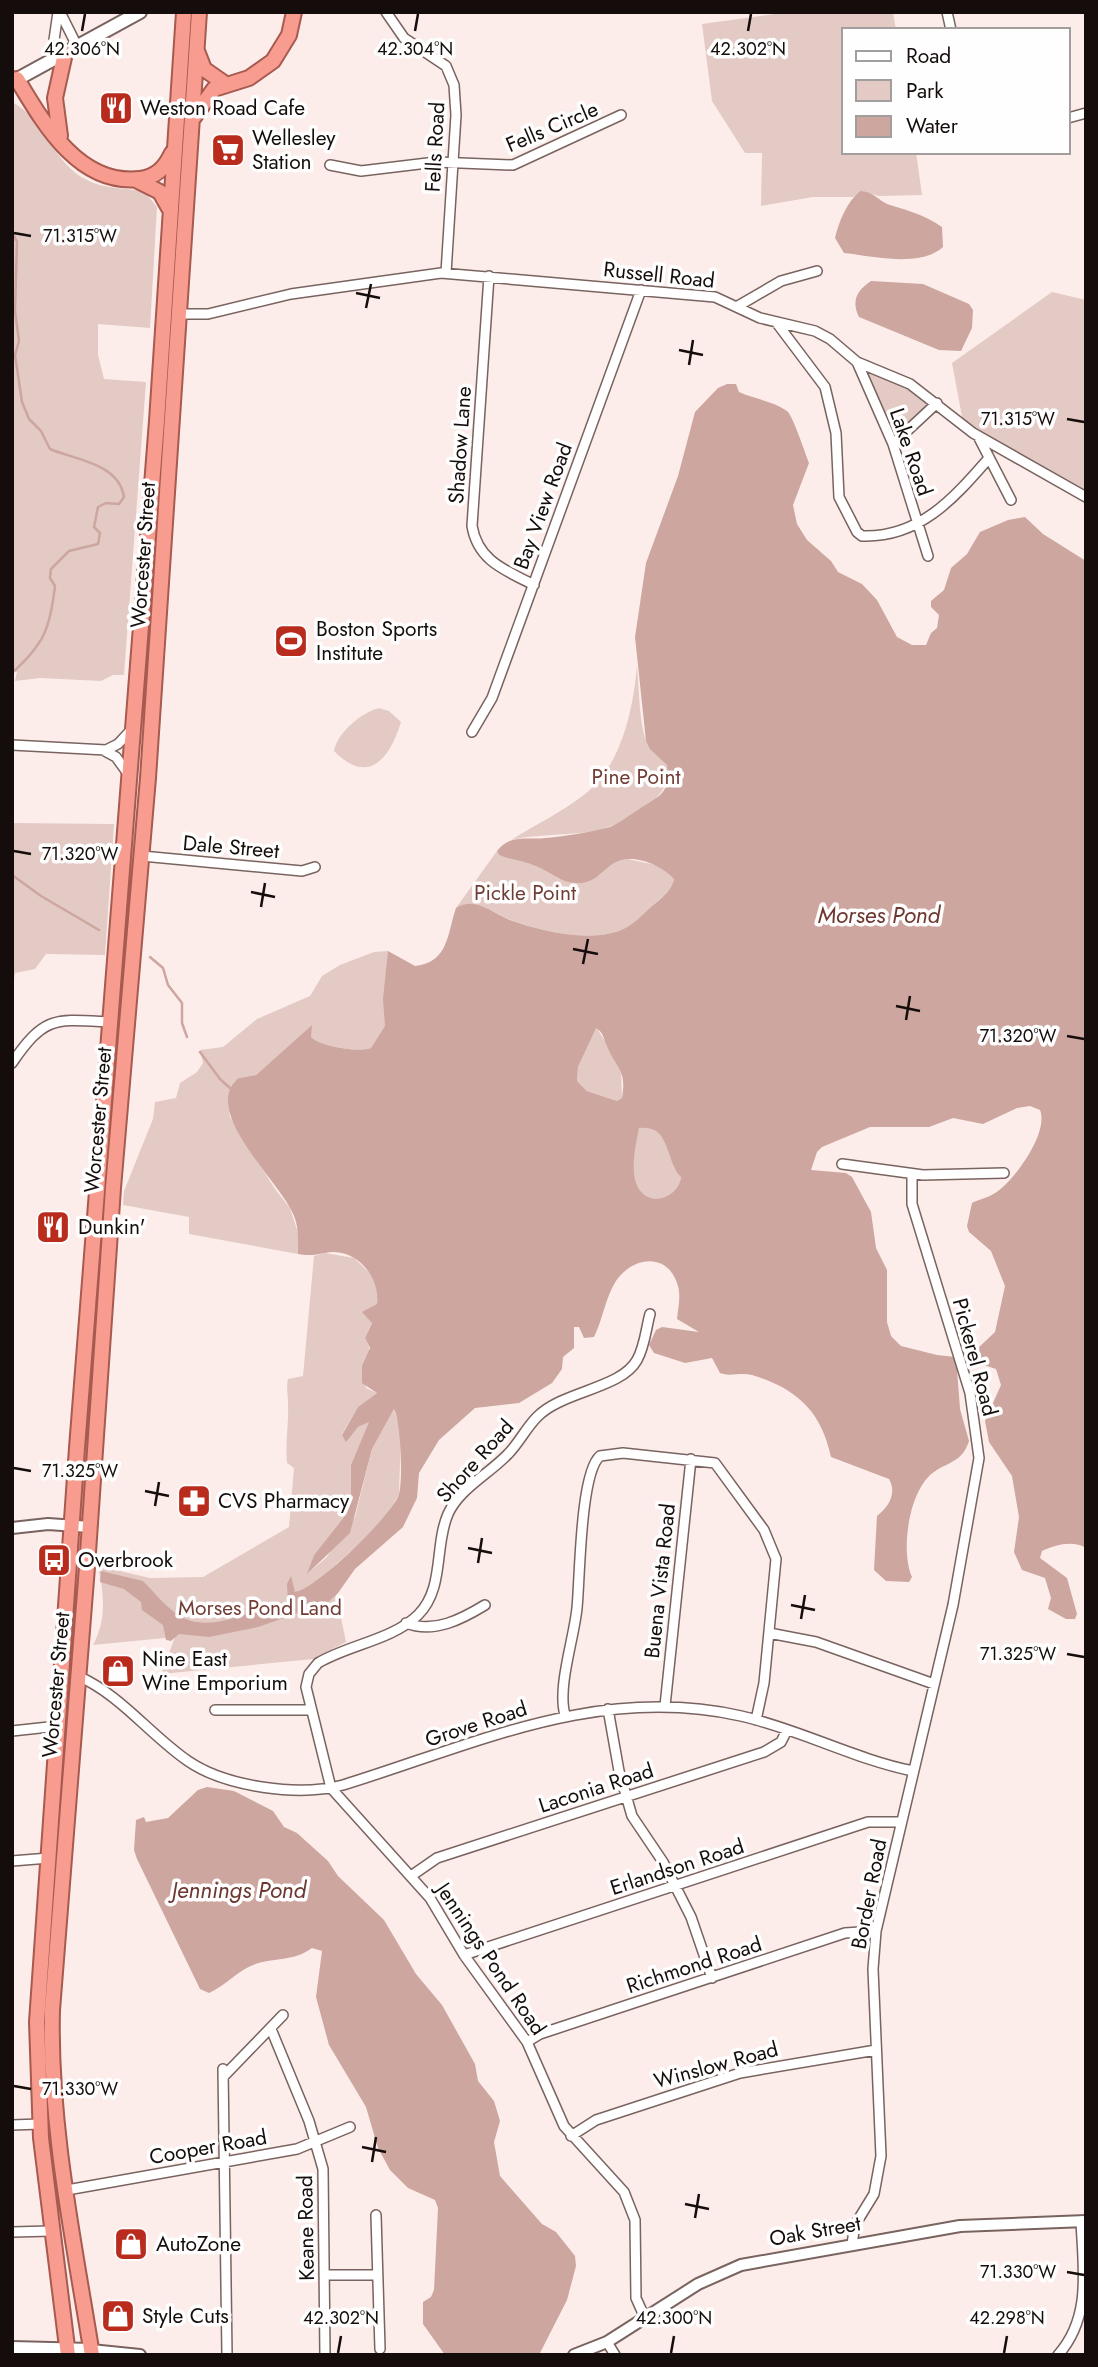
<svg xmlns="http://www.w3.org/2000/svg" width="1098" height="2367" font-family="Jost,sans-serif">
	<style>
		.green { fill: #e3cac5 }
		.water { fill: #cca69f; fill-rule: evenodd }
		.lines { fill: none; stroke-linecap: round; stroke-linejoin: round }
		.stream { stroke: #cca69f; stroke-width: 2.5 }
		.minor-casing { stroke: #79635f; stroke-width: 12 }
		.tertiary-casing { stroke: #79635f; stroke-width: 14 }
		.secondary-casing { stroke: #79635f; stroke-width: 16 }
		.trunk-casing { stroke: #a75a4f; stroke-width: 18 }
		.minor { stroke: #fff; stroke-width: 9 }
		.tertiary { stroke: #fff; stroke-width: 10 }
		.secondary { stroke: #fff; stroke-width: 12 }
		.trunk { stroke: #f79c8f; stroke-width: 14 }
		.ticks { fill: none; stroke: #150d0b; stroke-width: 2.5 }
		.labels { text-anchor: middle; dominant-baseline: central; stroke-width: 7; stroke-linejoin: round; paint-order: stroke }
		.poi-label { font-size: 21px; fill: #150d0b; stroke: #fefefe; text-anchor: start }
		.street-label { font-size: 21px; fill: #150d0b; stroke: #fefefe }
		.park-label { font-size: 21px; fill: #713c34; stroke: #fefefe }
		.water-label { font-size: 23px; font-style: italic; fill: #6c372f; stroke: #fefefe }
		.ticks-label { font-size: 18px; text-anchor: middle; fill: #150d0b; stroke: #fefefe; stroke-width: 7; stroke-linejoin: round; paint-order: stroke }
	</style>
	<rect width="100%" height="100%" fill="#fdedea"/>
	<!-- green -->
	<path class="green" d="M789 12H893L896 30H844V152H916L922 195 879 196 860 191 853 197H813L761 206 762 153H745L712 101 702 24Z
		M12 102C45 119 53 164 87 180 106 190 126 187 145 192L157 207 150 328 98 324V355L104 379 146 382 124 675H113L101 681 40 678 15 681 17 672 12 671Z
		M1052 292 1086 300V490L963 422 952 363Z
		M857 362 937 403 893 444Z
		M637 666C639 686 639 722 646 740 650 750 663 755 667 765 677 792 633 819 611 826 579 838 543 832 511 840 535 825 562 812 585 794 622 765 633 709 637 666Z
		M379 708 389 711 401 722C390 759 368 786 334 751 337 733 362 712 379 708Z
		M12 823 114 824 105 955 46 954 35 969 15 973 12 990Z
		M497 851 499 855 535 865 559 879 598 876 616 861 627 859 661 866 674 879C672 891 660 898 651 907 642 915 633 925 621 930 590 943 541 931 511 920 493 913 475 897 456 908Z
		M388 951 385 1027 371 1048C359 1053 319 1046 311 1037V1026L256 1075 239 1078 228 1103 230 1117 275 1189 290 1208 298 1233V1254L189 1234V1217L123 1205 124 1191 153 1119 155 1102 176 1098 180 1083 197 1072 203 1063 200 1050 223 1047 257 1019 310 996 322 976 340 965 374 952Z
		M596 1027 621 1066 622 1098 617 1101 587 1091 577 1081 578 1067Z
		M639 1127C666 1125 673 1157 681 1177 679 1196 650 1208 639 1189 629 1171 636 1146 639 1127Z
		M325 1253 354 1258 375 1278 379 1292 377 1304 373 1308 370 1318 372 1322 365 1338C372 1351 370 1355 362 1367L366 1388 377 1393 358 1407 342 1434 346 1441 358 1427 370 1421 351 1465V1495L344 1517 314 1555 308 1573 326 1558 355 1517 372 1449 394 1409 401 1432 399 1494 384 1521 331 1569 346 1642 313 1659 161 1674 175 1637 93 1645C107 1619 104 1594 98 1566L150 1578 203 1577 289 1527 294 1468 287 1463C285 1443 289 1423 288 1403 288 1394 286 1388 288 1379L303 1376 314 1256Z"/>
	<!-- water -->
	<path class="water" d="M860 191C875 192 878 201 890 205 910 211 924 215 942 227L943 247C920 268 872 256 844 253L835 238C839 221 847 202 860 191Z
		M871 281 923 284 969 304 973 310 972 328 961 351 939 350 859 317C851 301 857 290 871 281Z
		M727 384H736L739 392C754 399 773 401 787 411 793 416 805 453 809 463L793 505 797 524 807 540 831 561 838 572 862 584 877 600 897 637 912 645H926L931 633 937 628 939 615 931 607V601L944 590 951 568 967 554 980 532 1008 520 1025 517 1043 534 1086 561V1548C1073 1540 1055 1545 1042 1551L1040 1558 1067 1578 1077 1614 1075 1619H1066L1048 1609 1051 1598 1045 1578 1022 1570 1014 1552 1019 1517 1012 1476 989 1442 985 1421 1001 1385 996 1369 978 1363 957 1369 960 1409 969 1441C962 1462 950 1461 934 1472 909 1489 900 1551 912 1577L909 1582 886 1581 874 1570 877 1516C889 1507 897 1493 889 1479L831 1457C821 1411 797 1389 752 1375 741 1372 730 1377 720 1373L712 1358 685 1363 654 1353 649 1345 656 1330 662 1327 699 1332 677 1319C678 1308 681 1298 678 1286 669 1253 634 1255 616 1281 605 1298 603 1319 594 1337L584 1338 579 1327H574V1348L563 1357 562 1369 552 1383 519 1403 475 1408 439 1440 419 1473 417 1498 403 1527 355 1569 338 1593 327 1603 258 1627 209 1637 179 1634 171 1641 166 1640 163 1625 142 1610 141 1602 124 1589 100 1582 101 1571 143 1581C154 1592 164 1605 178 1615 210 1636 255 1608 288 1601L287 1584 291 1576 295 1592C315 1590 393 1515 399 1494 403 1481 401 1421 394 1409L372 1449 350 1533 307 1574 314 1555 344 1517 351 1495V1465L369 1422 358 1427 346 1442 342 1435 358 1407 377 1393 362 1383V1366L370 1348 365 1338 372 1323 362 1312 377 1304C381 1277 355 1246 325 1253 315 1255 309 1256 298 1254 298 1241 299 1228 294 1216 283 1184 198 1110 239 1078L256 1075 312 1025 311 1037C319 1046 359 1053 371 1048L385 1026 383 999 388 951 415 966C449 962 447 934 456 908 475 896 492 913 510 920 541 931 590 943 621 930 633 925 642 915 651 907 660 899 672 891 674 879 662 865 632 852 614 863 602 871 594 884 577 883 561 883 550 872 536 866 524 861 511 860 499 855L497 851C510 834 527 840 546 838 566 836 591 832 610 827 620 823 629 815 638 810 660 795 670 795 667 765L650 749 646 741 635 637 646 563 678 476 695 412 718 388ZM596 1028C604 1033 603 1038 607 1046 616 1069 627 1068 622 1098L617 1101 587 1091 577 1081 578 1067ZM1030 1106 1040 1110C1049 1132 1016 1178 998 1191 991 1197 980 1199 972 1203L967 1226 969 1232 991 1251 1005 1286 995 1332 976 1350 955 1357 937 1355 901 1346 891 1336 887 1322V1270L876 1248 871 1212 852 1177 846 1173 811 1170 817 1152 822 1147 870 1127H929L953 1118 983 1124 1017 1108ZM639 1128C671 1124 665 1161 681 1177 679 1196 651 1208 639 1189 629 1172 636 1146 639 1128Z
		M207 1787 234 1791 273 1811 284 1827 297 1833 328 1861 338 1876 384 1920 416 1974 442 2005 475 2064 478 2081 494 2101 500 2121 494 2142 500 2176 542 2224 556 2232 575 2256 576 2266 567 2300 540 2353 445 2355 423 2324V2302L431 2297 434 2290 438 2208 435 2200 408 2188 390 2170 378 2148 366 2107 329 2045 316 1997 322 1951 312 1948C294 1962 273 1957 253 1965 237 1971 225 1986 209 1993L200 1989 137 1859 134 1850 136 1820 144 1817 146 1822 168 1818 198 1790Z"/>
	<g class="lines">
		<!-- stream -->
		<path class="stream" d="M12 231 17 242 15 311 19 341 15 355 22 402 29 419 41 431 50 449C75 460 119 463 124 497L119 504 106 503 98 507 94 527 100 533 98 544 69 551 51 569 50 578 55 586C50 629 44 644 12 673
			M12 875 41 896 99 930
			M150 957 163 968 168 985 182 1003V1023L187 1037
			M200 1052 220 1079 231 1089"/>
		<!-- minor casing -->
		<g class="minor-casing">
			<path id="minor" d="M60 12 77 46
				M386 12 404 38 446 66 454 85 456 115 446 273
				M947 12 951 30
				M58 57 54 40 58 12
				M1068 118 1086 113
				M330 165 361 171 436 162 513 165 621 115
				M489 276 472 526C478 561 505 570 534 585
				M738 306 781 281 817 271
				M178 314H208L291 294 441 273 715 297 760 318 815 331 830 339 857 362 910 384 973 433 1086 497
				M776 322 825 387 836 433 839 497 857 532 862 536C920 538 954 498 989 458
				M857 362 893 444 928 556
				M978 436 1011 500
				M893 444 937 403
				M472 732 492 698 641 290
				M12 745 106 750 118 744 132 729
				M103 750 116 757 129 775
				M142 856 302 871 315 867
				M12 1063C45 1015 55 1019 110 1022
				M842 1164 923 1175 1004 1173
				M406 1623C434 1634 462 1619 485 1605
				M769 1633 816 1642 934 1684
				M78 1676C121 1695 150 1735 188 1761 226 1787 299 1797 343 1785 476 1744 598 1684 741 1716 799 1729 854 1759 913 1771
				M665 1706 691 1459
				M608 1709 619 1771 632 1816 663 1862 691 1917 712 1978
				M215 1710H310
				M565 1715C557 1687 574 1639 577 1608 580 1579 580 1473 600 1456L623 1453 715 1463 764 1530 776 1559 764 1683 756 1720
				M12 1731 58 1726
				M12 1861 49 1858
				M411 1876 437 1858 764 1752 781 1742 787 1730
				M464 1955 868 1822H901
				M271 2029 309 2121 323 2169 325 2355
				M527 2042 540 2034 845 1933 876 1931
				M223 2069 227 2355
				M223 2077 283 2015
				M12 2125 40 2124
				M571 2136 596 2120 740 2073 876 2050
				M67 2190 297 2149 350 2127
				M376 2215 380 2349
				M12 2232 51 2231
				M852 2244 855 2225 874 2194 881 2156 873 1969 876 1931 953 1605 979 1458 970 1393 912 1204V1174
				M325 2275H377
				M645 2318 636 2298 635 2220 624 2192 564 2126 527 2042 464 1955 430 1898 331 1788 306 1687 309 1674 318 1663C348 1645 392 1640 418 1615 445 1588 434 1546 448 1514 459 1489 489 1474 508 1454 519 1443 526 1428 537 1417 562 1391 621 1389 637 1360 645 1346 646 1328 650 1314
				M607 2342 615 2355
				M1058 2355C1092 2317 1083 2268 1081 2221"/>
		</g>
		<!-- tertiary casing -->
		<g class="tertiary-casing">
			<path id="tertiary" d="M12 1528 48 1524 90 1527
				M91 2350 140 2355
				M574 2355 607 2342 698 2284 741 2265 960 2226 1086 2221"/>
		</g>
		<!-- secondary casing -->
		<g class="secondary-casing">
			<path id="secondary" d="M12 82 140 12
				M12 2348 91 2350"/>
		</g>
		<!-- trunk casing -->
		<g class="trunk-casing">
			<path id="trunk" d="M197 51 204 69 224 83
				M17 79C44 124 79 186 140 179 156 177 165 168 172 153
				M194 117 214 89 249 78 273 61 289 35 294 12
				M60 136 55 98 65 53
				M136 180 160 192 169 208
				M68 2355 41 2138 37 2022 77 1448 157 421 184 12
				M92 2355C74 2242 49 2125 52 2010L87 1567 113 1188 148 778 199 12"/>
		</g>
		<!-- minor -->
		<use href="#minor" class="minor"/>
		<!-- tertiary -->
		<use href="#tertiary" class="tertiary"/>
		<!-- secondary -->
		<use href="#secondary" class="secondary"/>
		<!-- trunk -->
		<use href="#trunk" class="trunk"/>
	</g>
	<!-- ticks -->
	<path class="ticks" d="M82 31 85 14M415 31 418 14M748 31 751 14M14 233 31 236M356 293 380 298M366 308 371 284M679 350 703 355M689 365 693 340M1067 419 1084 422M14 851 31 854M251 892 275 897M261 907 265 883M573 949 598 954M583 964 588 939M896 1006 920 1011M906 1020 910 996M1067 1036 1084 1039M14 1468 31 1471M145 1491 169 1496M155 1506 159 1482M468 1548 492 1553M478 1563 482 1538M791 1605 815 1610M801 1619 805 1595M1067 1654 1084 1657M14 2086 31 2089M362 2147 386 2152M372 2162 376 2137M685 2204 709 2209M695 2218 699 2194M1067 2272 1084 2275M338 2353 341 2336M671 2353 674 2336M1004 2353 1007 2336"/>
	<!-- icons -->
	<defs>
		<g id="restaurant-square" transform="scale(1.75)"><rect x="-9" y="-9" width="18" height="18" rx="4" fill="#b92c1d" stroke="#fefefe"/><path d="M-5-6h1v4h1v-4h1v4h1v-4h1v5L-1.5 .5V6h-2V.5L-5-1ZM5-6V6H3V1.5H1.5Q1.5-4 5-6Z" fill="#fff"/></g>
		<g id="supermarket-square" transform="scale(1.75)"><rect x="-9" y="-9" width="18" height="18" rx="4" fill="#b92c1d" stroke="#fefefe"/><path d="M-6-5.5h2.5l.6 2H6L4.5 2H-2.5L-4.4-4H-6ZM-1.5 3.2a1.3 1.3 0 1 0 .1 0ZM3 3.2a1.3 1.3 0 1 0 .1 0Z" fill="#fff"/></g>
		<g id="stadium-square" transform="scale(1.75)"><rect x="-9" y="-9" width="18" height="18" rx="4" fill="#b92c1d" stroke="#fefefe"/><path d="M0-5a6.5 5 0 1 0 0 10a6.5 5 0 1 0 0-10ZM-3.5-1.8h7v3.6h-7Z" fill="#fff"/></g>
		<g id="pharmacy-square" transform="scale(1.75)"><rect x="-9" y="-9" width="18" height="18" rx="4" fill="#b92c1d" stroke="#fefefe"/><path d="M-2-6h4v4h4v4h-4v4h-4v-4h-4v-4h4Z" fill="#fff"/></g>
		<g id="bus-square" transform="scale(1.75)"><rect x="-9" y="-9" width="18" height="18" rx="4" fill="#b92c1d" stroke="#fefefe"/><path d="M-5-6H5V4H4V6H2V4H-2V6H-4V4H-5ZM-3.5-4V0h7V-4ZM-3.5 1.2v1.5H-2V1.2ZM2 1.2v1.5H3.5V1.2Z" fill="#fff"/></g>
		<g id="shop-square" transform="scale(1.75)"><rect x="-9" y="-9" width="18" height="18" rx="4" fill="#b92c1d" stroke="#fefefe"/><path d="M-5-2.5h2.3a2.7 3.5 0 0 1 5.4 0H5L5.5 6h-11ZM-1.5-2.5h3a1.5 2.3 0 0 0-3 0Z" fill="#fff"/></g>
	</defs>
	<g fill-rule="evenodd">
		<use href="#restaurant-square" x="116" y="108"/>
		<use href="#supermarket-square" x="228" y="150"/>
		<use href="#stadium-square" x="291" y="641"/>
		<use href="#restaurant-square" x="53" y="1227"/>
		<use href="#pharmacy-square" x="194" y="1501"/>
		<use href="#bus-square" x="54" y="1560"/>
		<use href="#shop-square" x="118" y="1671"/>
		<use href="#shop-square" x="131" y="2244"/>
		<use href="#shop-square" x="118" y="2316"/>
	</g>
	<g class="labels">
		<!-- poi labels -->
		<g class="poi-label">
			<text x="140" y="108">Weston Road Cafe</text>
			<text x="252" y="138">Wellesley<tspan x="252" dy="24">Station</tspan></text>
			<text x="316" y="629">Boston Sports<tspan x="316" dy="24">Institute</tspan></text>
			<text x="78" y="1227">Dunkin'</text>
			<text x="218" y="1501">CVS Pharmacy</text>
			<text x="78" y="1560">Overbrook</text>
			<text x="142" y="1659">Nine East<tspan x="142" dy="24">Wine Emporium</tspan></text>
			<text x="156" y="2244">AutoZone</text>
			<text x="142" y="2316">Style Cuts</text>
		</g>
		<!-- street labels -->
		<g class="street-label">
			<text transform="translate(552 127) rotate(-23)">Fells Circle</text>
			<text transform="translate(435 147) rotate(-87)">Fells Road</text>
			<text transform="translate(659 275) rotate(6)">Russell Road</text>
			<text transform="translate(460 445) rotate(-86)">Shadow Lane</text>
			<text transform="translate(911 452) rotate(71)">Lake Road</text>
			<text transform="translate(543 506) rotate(-70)">Bay View Road</text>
			<text transform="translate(143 555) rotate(-86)">Worcester Street</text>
			<text transform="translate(231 847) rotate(5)">Dale Street</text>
			<text transform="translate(98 1120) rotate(-85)">Worcester Street</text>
			<text transform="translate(975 1357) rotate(75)">Pickerel Road</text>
			<text transform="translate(475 1461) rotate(-48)">Shore Road</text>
			<text transform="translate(660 1581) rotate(-84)">Buena Vista Road</text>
			<text transform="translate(56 1685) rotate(-85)">Worcester Street</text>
			<text transform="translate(476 1724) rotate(-18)">Grove Road</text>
			<text transform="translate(596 1788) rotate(-18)">Laconia Road</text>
			<text transform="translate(677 1867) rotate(-18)">Erlandson Road</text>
			<text transform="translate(869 1894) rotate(-79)">Border Road</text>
			<text transform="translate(491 1959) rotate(56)">Jennings Pond Road</text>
			<text transform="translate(694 1965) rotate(-18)">Richmond Road</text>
			<text transform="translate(716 2065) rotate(-15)">Winslow Road</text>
			<text transform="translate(208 2147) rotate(-10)">Cooper Road</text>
			<text transform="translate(306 2228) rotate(-91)">Keane Road</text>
			<text transform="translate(815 2231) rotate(-10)">Oak Street</text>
		</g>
		<!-- park labels -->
		<g class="park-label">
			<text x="636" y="777">Pine Point</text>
			<text x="525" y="893">Pickle Point</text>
			<text x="260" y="1608">Morses Pond Land</text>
		</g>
		<!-- water labels -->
		<g class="water-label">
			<text x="879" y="915">Morses Pond</text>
			<text x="239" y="1890">Jennings Pond</text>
		</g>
	</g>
	<g class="ticks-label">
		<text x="82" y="55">42.306°N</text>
		<text x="415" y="55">42.304°N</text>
		<text x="748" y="55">42.302°N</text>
		<text x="80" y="242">71.315°W</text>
		<text x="1018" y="425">71.315°W</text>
		<text x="80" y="860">71.320°W</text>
		<text x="1018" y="1042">71.320°W</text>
		<text x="80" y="1477">71.325°W</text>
		<text x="1018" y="1660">71.325°W</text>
		<text x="80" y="2095">71.330°W</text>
		<text x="1018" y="2278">71.330°W</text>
		<text x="341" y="2324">42.302°N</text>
		<text x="674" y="2324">42.300°N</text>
		<text x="1007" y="2324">42.298°N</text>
	</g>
	<!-- border -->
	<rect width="1098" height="2367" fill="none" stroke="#150d0b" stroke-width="28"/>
	<!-- legend -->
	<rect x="842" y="28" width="228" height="126" fill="#fefefe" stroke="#a19e9d" stroke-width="2"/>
	<rect x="856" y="51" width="35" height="10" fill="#ffffff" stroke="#a19e9d" stroke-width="2"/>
	<text x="906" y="63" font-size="21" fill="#150d0b">Road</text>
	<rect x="856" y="80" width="35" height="21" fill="#e3cac5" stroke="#a19e9d" stroke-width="2"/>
	<text x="906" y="98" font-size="21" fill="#150d0b">Park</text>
	<rect x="856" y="116" width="35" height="21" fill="#cca69f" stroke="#a19e9d" stroke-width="2"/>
	<text x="906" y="133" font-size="21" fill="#150d0b">Water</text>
</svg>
